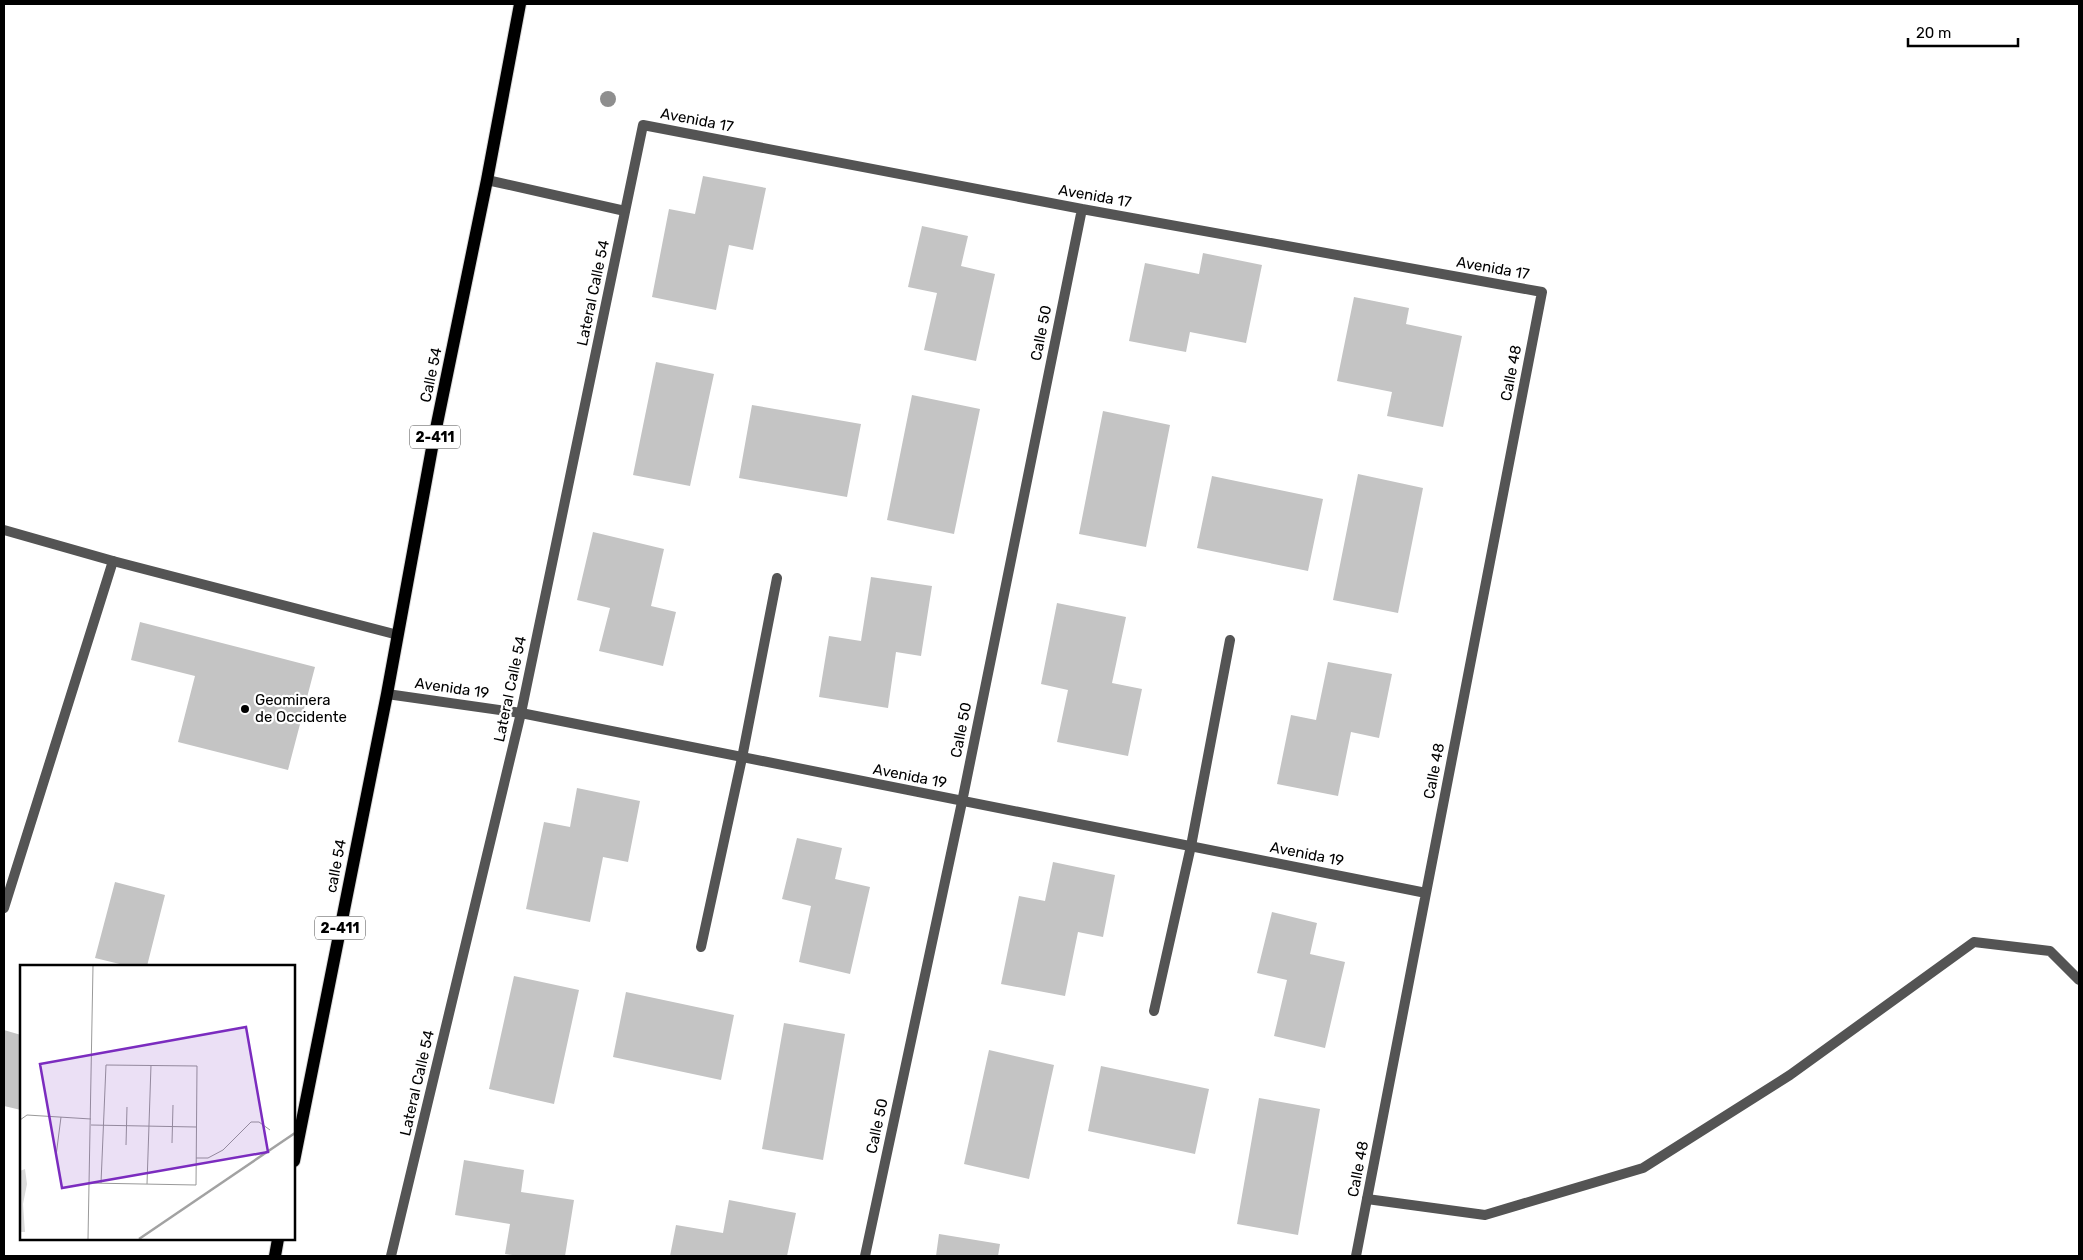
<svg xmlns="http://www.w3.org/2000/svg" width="2083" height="1260" font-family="Rubik,sans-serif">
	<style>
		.building { fill: #c4c4c4 }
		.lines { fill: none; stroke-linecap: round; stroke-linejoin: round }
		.primary-casing { stroke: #dbdbdb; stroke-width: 14 }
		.service { stroke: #545454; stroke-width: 10 }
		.minor { stroke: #545454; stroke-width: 10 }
		.primary { stroke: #000; stroke-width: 12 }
		.tree { fill: #8e8e8e }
		.poi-dot { fill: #000; stroke: #fff; stroke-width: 2 }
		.labels { text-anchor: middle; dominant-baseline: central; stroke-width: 4.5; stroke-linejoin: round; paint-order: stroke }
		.shield { fill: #fff; stroke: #4c4c4c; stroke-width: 1 }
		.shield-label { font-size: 14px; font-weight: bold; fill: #000 }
		.street-label { font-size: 15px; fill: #000; stroke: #fff }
		.poi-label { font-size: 15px; fill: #000; stroke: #fff; text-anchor: start }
		.inset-river { fill: none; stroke: #a2a2a2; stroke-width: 2.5 }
		.inset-road { fill: none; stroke: #999; stroke-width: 1 }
		.view { fill: #7b2cbf; fill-opacity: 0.15; stroke: #7b2cbf; stroke-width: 2.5 }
		.inset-edge { fill: none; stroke: #000; stroke-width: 2.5 }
	</style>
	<rect width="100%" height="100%" fill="#fff"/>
	<!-- building -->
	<path class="building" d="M703 176 766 188 753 250 729 245 716 310 652 297 669 209 695 214Z
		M922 226 968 236 961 266 995 274 976 361 924 350 937 293 908 287Z
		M1203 253 1262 265 1246 343 1190 332 1186 352 1129 341 1145 263 1199 274Z
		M1354 297 1409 308 1406 324 1462 336 1443 427 1387 416 1392 392 1337 381Z
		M656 362 714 374 690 486 633 475Z
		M912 395 980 409 954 534 887 520Z
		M752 405 861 424 847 497 739 478Z
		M1103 411 1170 425 1146 547 1079 534Z
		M1358 474 1423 488 1398 613 1333 600Z
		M1212 476 1323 499 1308 571 1197 548Z
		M593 532 664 549 651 606 676 612 663 666 599 651 610 608 577 600Z
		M871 577 932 586 921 656 896 652 888 708 819 697 829 636 861 641Z
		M1057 603 1126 617 1112 683 1142 689 1128 756 1057 742 1068 690 1041 684Z
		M140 622 315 667 288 770 178 742 195 676 131 660Z
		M1328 662 1392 674 1379 738 1351 732 1338 796 1277 784 1291 715 1316 720Z
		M577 788 640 801 628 862 603 857 590 922 526 909 544 822 570 827Z
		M797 838 842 848 835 879 870 887 850 974 799 962 811 906 782 899Z
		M1053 862 1115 875 1103 937 1078 932 1065 996 1001 984 1019 896 1045 901Z
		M115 882 165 895 147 966H128L95 958Z
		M1272 912 1317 923 1310 954 1345 962 1325 1048 1274 1036 1287 980 1257 973Z
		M514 976 579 990 554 1104 489 1089Z
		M626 992 734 1015 721 1080 613 1057Z
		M784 1023 845 1034 823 1160 762 1149Z
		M4 1030 21 1035V1110L4 1106Z
		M989 1050 1054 1065 1029 1179 964 1164Z
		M1101 1066 1209 1089 1195 1154 1088 1131Z
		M1259 1098 1320 1109 1298 1235 1237 1224Z
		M464 1160 524 1170 521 1192 574 1200 565 1256H521L505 1254 510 1224 455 1215Z
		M729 1200 796 1213 787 1256H670L676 1225 723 1233Z
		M939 1234 1000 1244 998 1256H936Z"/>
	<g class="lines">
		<!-- primary casing -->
		<g class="primary-casing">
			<path id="primary" d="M294 1161 387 694 432 448 487 180 520 4
				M275 1256 278 1239"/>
		</g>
		<!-- service -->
		<path class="service" d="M4 908 113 561
			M701 947 742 758 777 578
			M1154 1011 1191 846 1230 640
			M1367 1199 1485 1215 1643 1168 1790 1075 1974 942 2050 951 2079 980"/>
		<!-- minor -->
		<path class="minor" d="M487 180 625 211
			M4 530 113 561 398 635
			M387 694 521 713 1426 893
			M391 1256 521 713 643 125 1082 209 1542 292 1356 1256
			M865 1256 962 802 1082 209"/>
		<!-- primary -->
		<use href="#primary" class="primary"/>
	</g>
	<!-- trees -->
	<circle class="tree" cx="608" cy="99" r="8"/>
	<!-- markers -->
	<circle class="poi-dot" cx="245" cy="709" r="5"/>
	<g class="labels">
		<!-- shield labels -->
		<g class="shield">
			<rect x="410" y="425.5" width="50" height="23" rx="4"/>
			<rect x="315" y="916.5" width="50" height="23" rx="4"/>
		</g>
		<g class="shield-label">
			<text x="435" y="437">2-411</text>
			<text x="340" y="928">2-411</text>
		</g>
		<!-- street labels -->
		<g class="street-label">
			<text transform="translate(697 120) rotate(11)">Avenida 17</text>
			<text transform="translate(1095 196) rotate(10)">Avenida 17</text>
			<text transform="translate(1493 268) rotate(10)">Avenida 17</text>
			<text transform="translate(593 293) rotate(-78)">Lateral Calle 54</text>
			<text transform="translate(1041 333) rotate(-79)">Calle 50</text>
			<text transform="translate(1511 373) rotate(-79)">Calle 48</text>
			<text transform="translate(431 375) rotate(-78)">Calle 54</text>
			<text transform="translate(452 688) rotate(8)">Avenida 19</text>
			<text transform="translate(510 689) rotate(-78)">Lateral Calle 54</text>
			<text transform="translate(961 730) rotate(-79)">Calle 50</text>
			<text transform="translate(1434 771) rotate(-79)">Calle 48</text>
			<text transform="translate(910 776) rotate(11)">Avenida 19</text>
			<text transform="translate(1307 854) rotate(11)">Avenida 19</text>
			<text transform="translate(336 866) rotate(-79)">calle 54</text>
			<text transform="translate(417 1083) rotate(-77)">Lateral Calle 54</text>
			<text transform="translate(877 1126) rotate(-78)">Calle 50</text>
			<text transform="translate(1358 1169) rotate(-79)">Calle 48</text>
		</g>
		<!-- poi labels -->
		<g class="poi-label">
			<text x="255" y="700">Geominera<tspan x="255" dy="17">de Occidente</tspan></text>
		</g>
	</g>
	<!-- overview -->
	<g transform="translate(20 965)">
		<rect width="275" height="275" fill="#fff"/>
		<path d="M5 204 7 219 3 239 5 267H0V206Z" fill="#dbdbdb"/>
		<path class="inset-river" d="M119 274 275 168"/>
		<path class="inset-road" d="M0 155 7 150 71 154M71 160 176 162M152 178 153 140M106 180 107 142M36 191 41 152M176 193H188L203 185 231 157H239L250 165M69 218 176 220 177 101 86 100 81 218M127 219 131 100M68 274 73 1"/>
		<path class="view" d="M226 62 248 187 42 223 20 99Z"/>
		<rect width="275" height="275" class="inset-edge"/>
	</g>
	<!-- border -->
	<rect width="2083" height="1260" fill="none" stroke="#000000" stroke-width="10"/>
	<!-- scale -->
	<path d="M1908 38v8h110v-8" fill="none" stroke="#000000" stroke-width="2.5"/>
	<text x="1916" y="38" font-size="15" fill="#000000" stroke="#ffffff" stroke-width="4" paint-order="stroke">20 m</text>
</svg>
